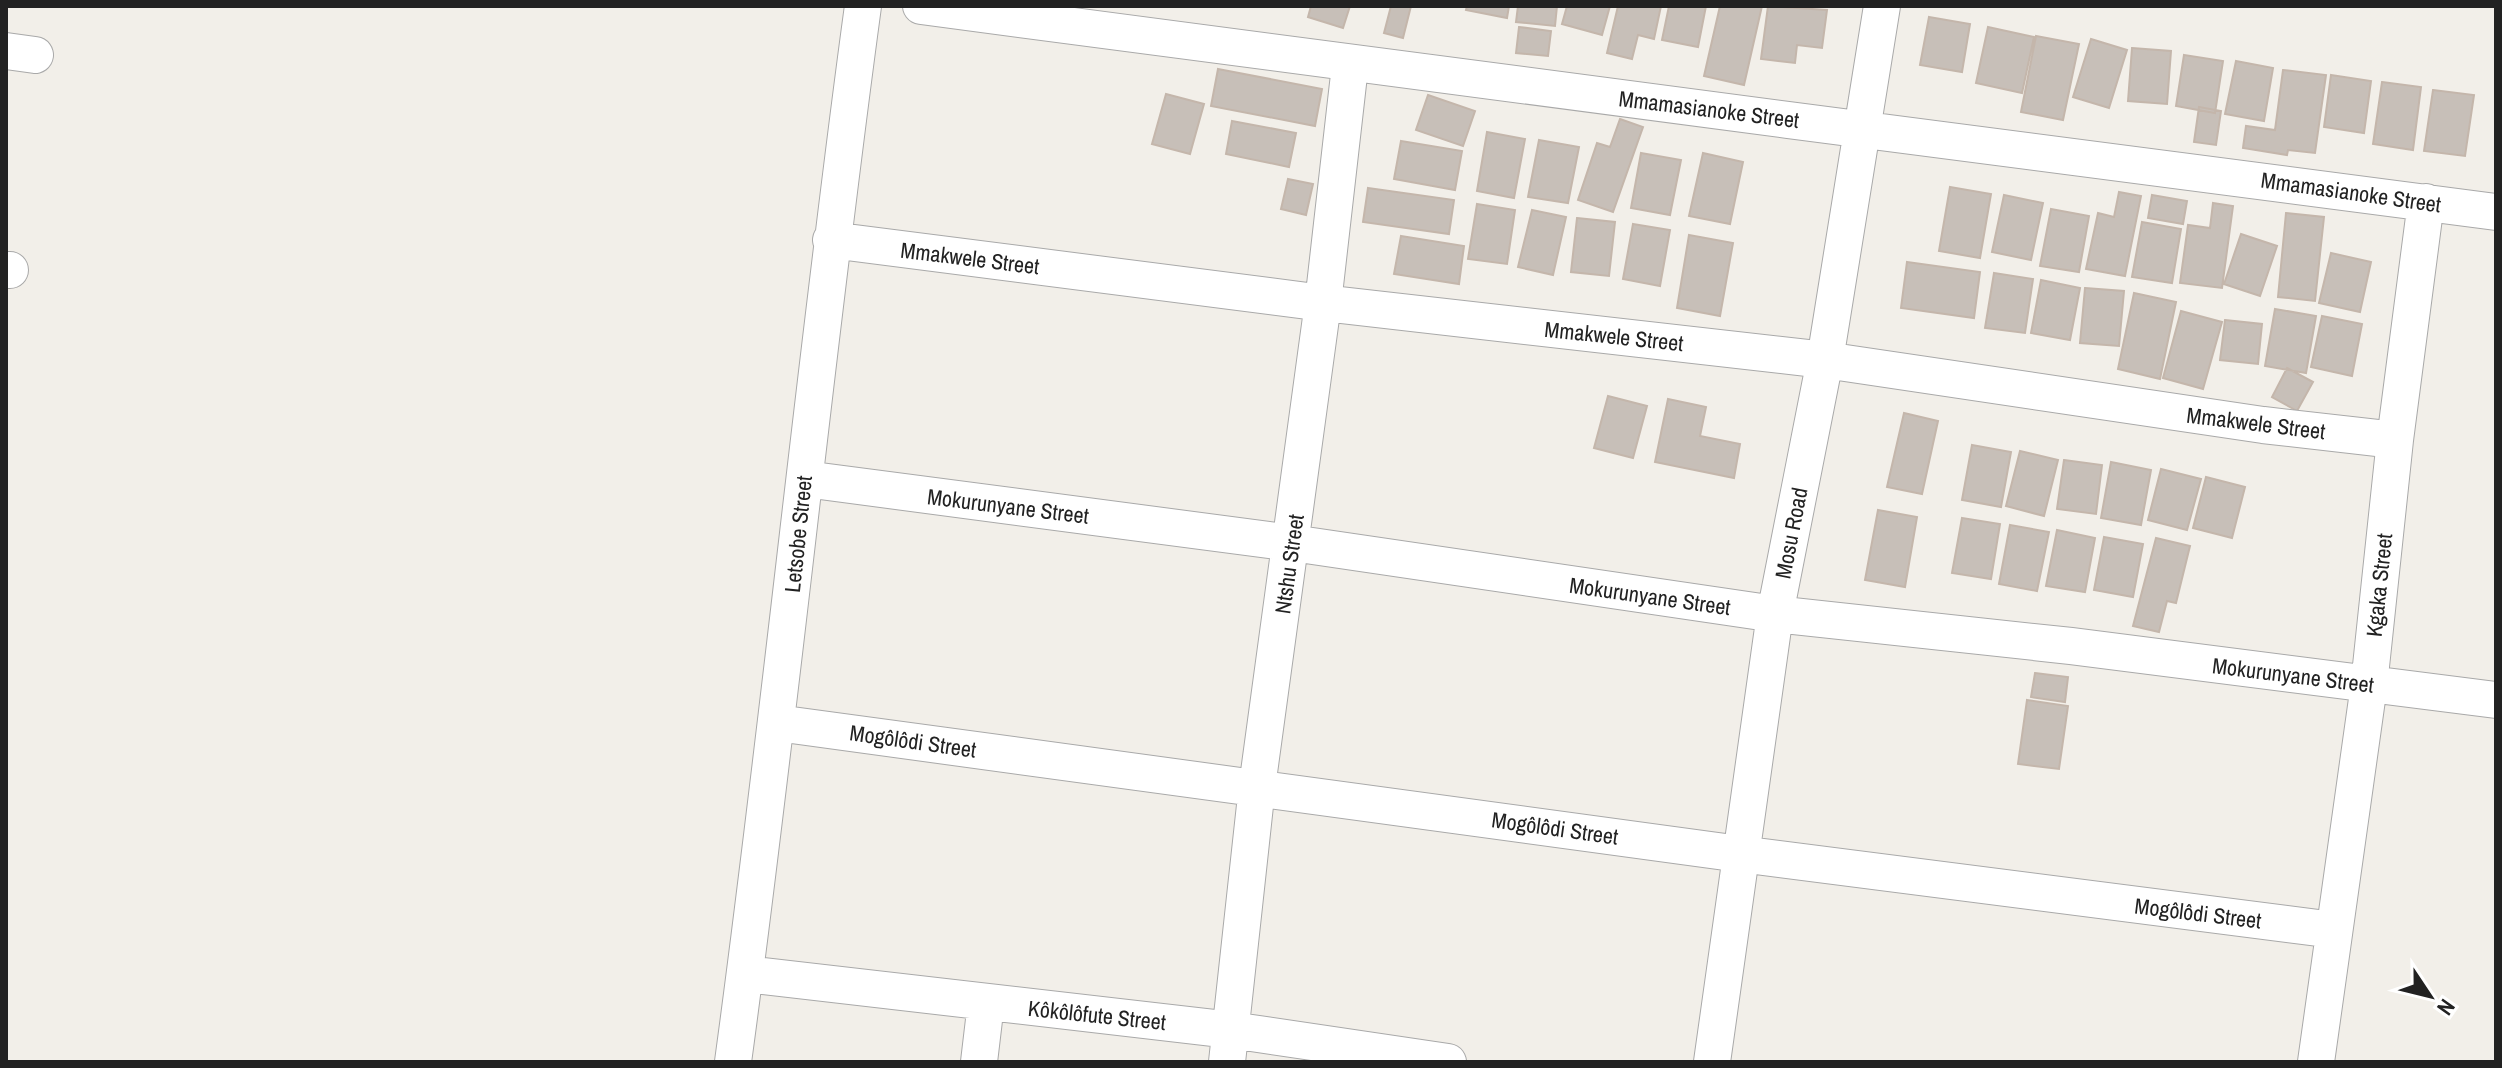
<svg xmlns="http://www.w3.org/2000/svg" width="2502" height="1068" font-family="'Archivo Narrow',sans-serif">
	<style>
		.building { fill: #c7bfb8; stroke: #c4b6ab; stroke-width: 2 }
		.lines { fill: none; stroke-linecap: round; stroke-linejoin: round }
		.street-casing { stroke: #a9a9a9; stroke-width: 38 }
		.street { stroke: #fff; stroke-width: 36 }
		.labels { text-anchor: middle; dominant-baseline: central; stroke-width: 8; stroke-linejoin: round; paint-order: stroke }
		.street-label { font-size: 22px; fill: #222; stroke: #fff }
	</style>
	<rect width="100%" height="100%" fill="#f2efe9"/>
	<!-- building -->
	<path class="building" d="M1311 6H1350L1343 28 1308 17Z
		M1391 6H1411L1403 38 1384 33Z
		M1467 6H1509L1507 18 1466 10Z
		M1518 6H1557L1555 26 1516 22Z
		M1567 6H1610L1602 35 1562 24Z
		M1618 6H1661L1654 39 1638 35 1632 59 1607 53Z
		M1669 6H1706L1698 47 1662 40Z
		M1720 6H1762L1744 85 1704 76Z
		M1768 6 1827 10 1822 48 1797 45 1795 63 1761 59Z
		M1929 17 1970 24 1962 72 1920 65Z
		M1519 27 1551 31 1548 56 1516 53Z
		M1988 27 2034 37 2022 93 1976 83Z
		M2036 36 2079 44 2063 120 2021 112Z
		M2091 39 2127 50 2109 108 2073 97Z
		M2132 48 2171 51 2167 104 2128 101Z
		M2184 55 2223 61 2215 113 2176 106Z
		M2236 61 2273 68 2264 121 2225 114Z
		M1218 69 1322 89 1315 126 1211 106Z
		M2283 70 2326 75 2315 153 2288 150 2287 155 2243 148 2246 126 2275 130Z
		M2331 75 2371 81 2364 133 2324 127Z
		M2382 82 2421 87 2413 150 2373 144Z
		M2433 90 2474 95 2465 156 2424 151Z
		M1166 94 1204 104 1190 154 1152 144Z
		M1428 95 1475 111 1463 146 1416 130Z
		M2199 107 2221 111 2216 145 2194 142Z
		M1620 119 1643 127 1613 212 1578 200 1597 143 1610 147Z
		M1232 121 1296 133 1289 167 1226 154Z
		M1487 132 1525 139 1514 198 1477 191Z
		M1539 140 1579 147 1568 203 1528 197Z
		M1401 141 1462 151 1455 190 1394 179Z
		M1641 153 1681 160 1670 215 1631 208Z
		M1703 153 1743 162 1730 224 1689 216Z
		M1288 179 1313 184 1306 215 1281 209Z
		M1950 187 1991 194 1980 258 1939 251Z
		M1368 188 1454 200 1449 234 1363 222Z
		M2119 192 2141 196 2125 276 2086 269 2098 213 2114 217Z
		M2004 195 2043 203 2031 260 1992 252Z
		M2152 195 2187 201 2183 224 2148 218Z
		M2213 203 2233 206 2222 288 2180 283 2188 225 2210 228Z
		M1477 204 1515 210 1507 264 1468 259Z
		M2051 209 2089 216 2079 272 2040 266Z
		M1532 210 1566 217 1553 275 1518 267Z
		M2286 213 2324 217 2315 301 2278 297Z
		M1577 218 1615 222 1609 276 1571 272Z
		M2142 222 2181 229 2172 283 2132 277Z
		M1633 224 1670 230 1660 286 1623 279Z
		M2241 234 2277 246 2260 296 2224 284Z
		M1689 235 1733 243 1720 316 1677 308Z
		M1401 236 1464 246 1459 284 1394 274Z
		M2331 253 2371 262 2360 312 2319 303Z
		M1907 262 1980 272 1974 318 1901 308Z
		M1994 273 2033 279 2025 333 1985 328Z
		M2041 280 2080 288 2070 340 2031 333Z
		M2085 288 2124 291 2119 346 2080 343Z
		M2134 293 2176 302 2160 379 2118 369Z
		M2275 309 2316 316 2306 373 2265 366Z
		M2181 311 2222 322 2203 389 2163 378Z
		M2322 316 2362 324 2352 376 2311 367Z
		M2225 320 2262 324 2258 364 2220 360Z
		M2287 368 2313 382 2297 411 2272 397Z
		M1608 396 1647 406 1633 458 1594 448Z
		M1668 399 1706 407 1700 436 1740 444 1734 478 1655 462Z
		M1904 413 1938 421 1922 494 1887 487Z
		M1972 445 2011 452 2001 507 1962 500Z
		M2020 451 2058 460 2044 516 2006 506Z
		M2064 460 2102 465 2096 514 2057 509Z
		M2111 462 2151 470 2141 525 2101 518Z
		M2161 469 2201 479 2187 530 2148 520Z
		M2206 477 2245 487 2232 538 2193 528Z
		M1878 510 1917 517 1905 587 1865 580Z
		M1962 518 2000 524 1991 579 1952 573Z
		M2010 525 2049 532 2037 591 1999 584Z
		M2057 530 2095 538 2085 592 2046 586Z
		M2104 537 2143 544 2133 597 2094 590Z
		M2156 538 2190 546 2176 603 2167 601 2159 632 2133 626Z
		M2035 673 2068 677 2065 702 2031 697Z
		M2027 700 2068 706 2059 769 2018 764Z"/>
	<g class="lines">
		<!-- street casing -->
		<g class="street-casing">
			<path id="street" d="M921 6C1446 79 1971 141 2496 212
				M6 51 35 55
				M831 240 1323 303 1825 360 2263 425 2395 440
				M6 270H10
				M805 479 1292 543 1775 614 2071 646 2496 700
				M777 723 1740 854 2334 930
				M745 974 1231 1030 1448 1062
				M733 1062C781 710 815 357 863 6
				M979 1062 986 1003
				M1227 1062 1257 787 1323 303 1350 66
				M1712 1062 1775 614 1825 360 1882 6
				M2316 1062 2369 685 2395 440 2426 202"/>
		</g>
		<!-- street -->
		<use href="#street" class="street"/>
	</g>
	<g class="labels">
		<!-- street labels -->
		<g class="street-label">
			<text transform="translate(1709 109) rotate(7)">Mmamasianoke Street</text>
			<text transform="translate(2351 192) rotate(8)">Mmamasianoke Street</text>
			<text transform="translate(970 258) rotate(7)">Mmakwele Street</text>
			<text transform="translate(1614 336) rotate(6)">Mmakwele Street</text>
			<text transform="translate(2256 423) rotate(7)">Mmakwele Street</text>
			<text transform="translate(1008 506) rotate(7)">Mokurunyane Street</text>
			<text transform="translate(1791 533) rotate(-79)">Mosu Road</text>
			<text transform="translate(798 534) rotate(-84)">Letsobe Street</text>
			<text transform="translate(1289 564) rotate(-82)">Ntshu Street</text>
			<text transform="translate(2379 585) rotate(-84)">Kgaka Street</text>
			<text transform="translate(1650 596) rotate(8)">Mokurunyane Street</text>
			<text transform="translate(2293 675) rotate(7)">Mokurunyane Street</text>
			<text transform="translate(913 741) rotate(8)">Mogôlôdi Street</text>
			<text transform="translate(1555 828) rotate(8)">Mogôlôdi Street</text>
			<text transform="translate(2198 913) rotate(7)">Mogôlôdi Street</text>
			<text transform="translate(1097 1015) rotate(6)">Kôkôlôfute Street</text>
		</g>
	</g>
	<!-- border -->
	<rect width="2502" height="1068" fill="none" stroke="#222222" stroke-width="16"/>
	<!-- north arrow -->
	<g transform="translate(2430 996) rotate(125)" stroke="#ffffff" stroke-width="6" paint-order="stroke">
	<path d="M0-6L14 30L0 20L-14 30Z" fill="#222222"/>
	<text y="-12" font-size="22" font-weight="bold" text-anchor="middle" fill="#222222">N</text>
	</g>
</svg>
